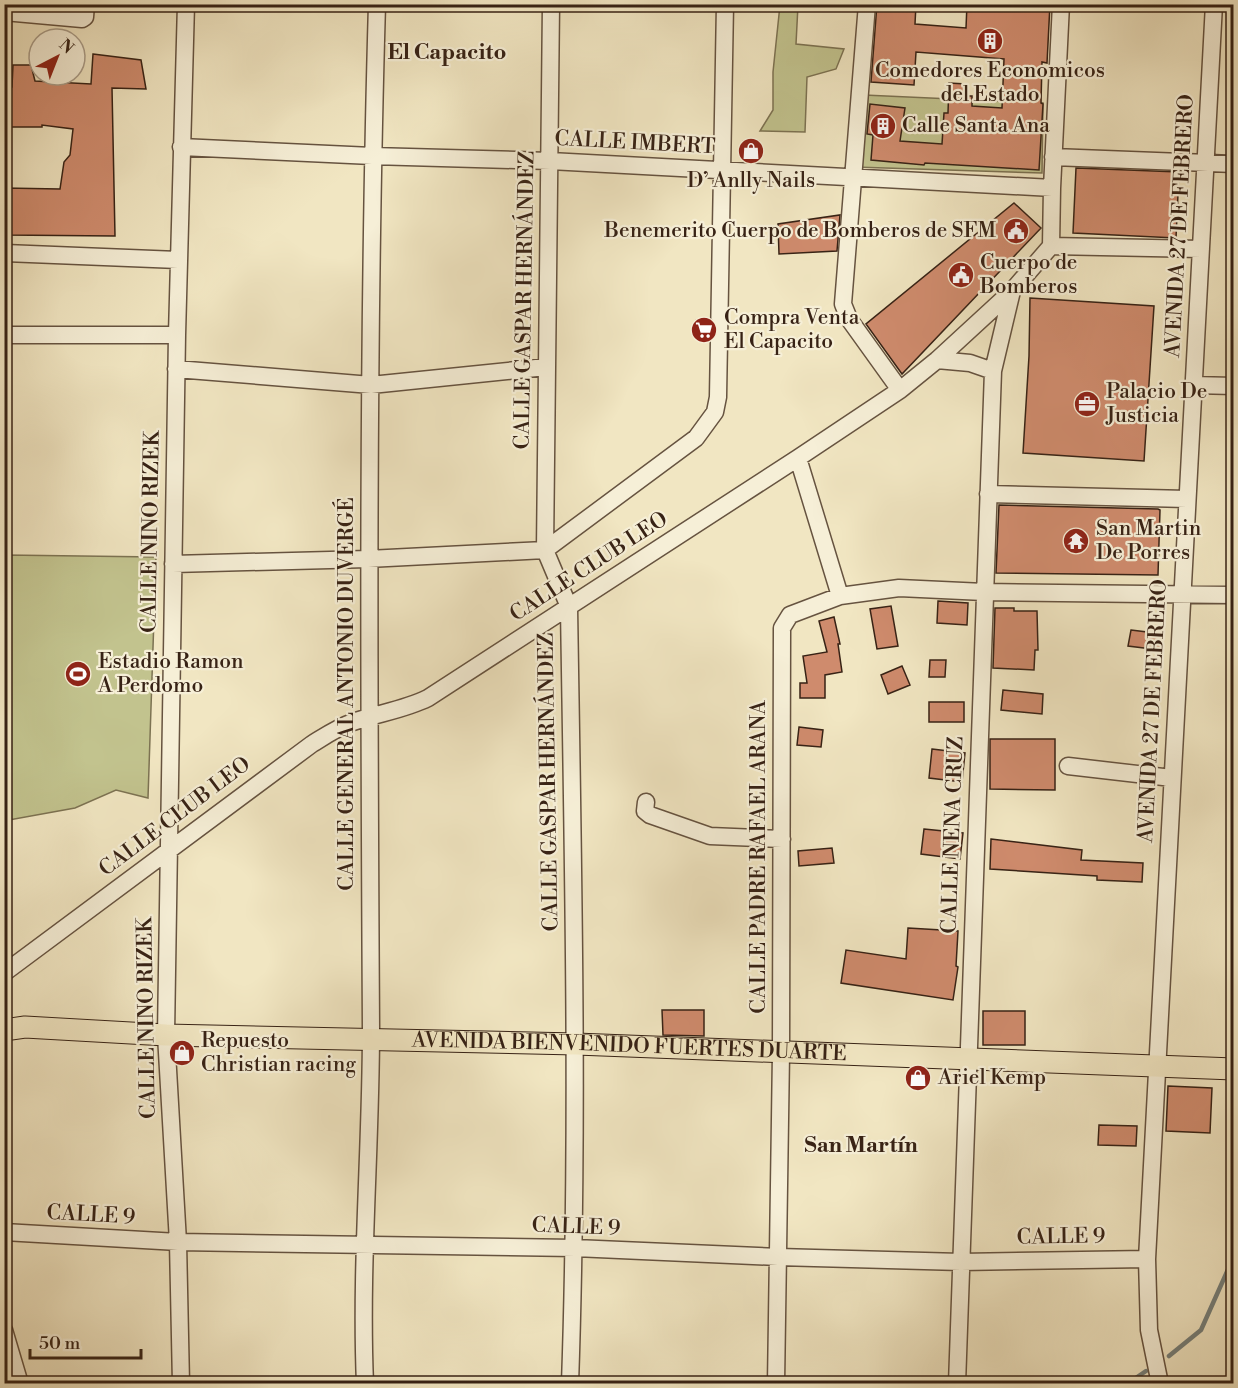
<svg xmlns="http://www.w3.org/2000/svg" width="1238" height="1388" font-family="'Libre Bodoni',serif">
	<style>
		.green { fill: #c2c38e; stroke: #7c7252; stroke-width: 1.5 }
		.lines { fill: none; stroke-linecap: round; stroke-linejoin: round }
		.stream { stroke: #757f7a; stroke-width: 4.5 }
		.building { fill: #cf8b6d; stroke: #372215; stroke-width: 1.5 }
		.minor-casing { stroke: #665340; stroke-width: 19 }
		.major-casing { stroke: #372215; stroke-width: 23 }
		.minor { stroke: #f6efd7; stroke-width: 16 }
		.major { stroke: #f1e6c2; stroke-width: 21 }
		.labels { text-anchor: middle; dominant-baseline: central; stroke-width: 4.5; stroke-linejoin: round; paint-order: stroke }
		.poi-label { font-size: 21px; fill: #372215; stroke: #f6efd7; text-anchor: start }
		.street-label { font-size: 21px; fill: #372215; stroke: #f6efd7 }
		.neighbourhood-label { font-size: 22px; font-weight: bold; fill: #372215; stroke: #f6efd7 }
	</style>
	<rect width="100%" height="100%" fill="#f1e6c2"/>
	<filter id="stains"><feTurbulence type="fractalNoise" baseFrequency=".00333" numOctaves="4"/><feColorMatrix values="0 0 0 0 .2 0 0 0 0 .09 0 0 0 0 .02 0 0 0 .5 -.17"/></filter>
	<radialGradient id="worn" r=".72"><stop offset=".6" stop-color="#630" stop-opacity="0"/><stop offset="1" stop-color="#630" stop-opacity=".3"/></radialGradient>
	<!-- green -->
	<path class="green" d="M780 5H798L796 44 844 49 836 69 807 77 805 132 760 131 773 110V72Z
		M864 95 1043 103 1042 173 854 167Z
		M5 555 156 557 148 798 116 790 75 808 9 820 5 818Z"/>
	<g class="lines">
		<!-- stream -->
		<path class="stream" d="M1169 1356 1201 1330 1234 1256
			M1127 1384 1146 1371"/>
	</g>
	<!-- building -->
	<path class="building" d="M877 4H916L915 24 966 28 967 4H1050L1047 63 1042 62 1041 103 1043 104 1039 170 925 163 924 165 871 160 873 135 867 134 870 104 905 108 900 141 942 144 944 113H948L949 83 966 84V96H972V106L1002 108 1004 59 916 52 914 85 871 82Z
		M93 54 141 60 146 89 112 88 115 236 4 235V188L60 189 64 162 70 155 73 129 42 125V127H9L8 107H4V86L12 87 13 65H31L35 81 91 84Z
		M1076 168 1179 172 1176 238 1073 233Z
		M1014 203 1041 228 902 374 866 324Z
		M840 215 837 251 779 254 778 224Z
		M1030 298 1154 306 1144 461 1023 453 1029 356Z
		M999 505 1158 509 1160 510 1158 575 996 573Z
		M938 601 968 603 967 625 937 623Z
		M891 606 898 646 877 649 870 609Z
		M995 608H1014V611H1037L1038 650H1035L1034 670 993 668Z
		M834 617 840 644H838L842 672 825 675V698H800V683H807L803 656 827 652 819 621Z
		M1131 630 1163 634 1160 650 1128 646Z
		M930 660H946L945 677H929Z
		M902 666 910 685 888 694 881 675Z
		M1003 690 1043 694 1042 714 1001 710Z
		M929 702H964V722H929Z
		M799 727 823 730 821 747 797 745Z
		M990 739H1055V790L990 789Z
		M932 749 965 753 962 782 929 778Z
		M924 829 963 833 960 859 921 854Z
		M991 839 1082 850 1081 860 1143 863 1142 882 1097 880V876L990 869Z
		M832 848 834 863 799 866 798 851Z
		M908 928 958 931 956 966 958 967 953 1000 841 983 846 950 906 959Z
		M662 1010H704V1036L663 1035Z
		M983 1011H1025V1045H983Z
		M1168 1086 1212 1088 1210 1133 1166 1131Z
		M1099 1125 1137 1126 1136 1146 1098 1145Z"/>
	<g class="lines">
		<!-- minor casing -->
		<g class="minor-casing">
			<path id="minor" d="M551 4 545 550 569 607C573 866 579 1125 570 1384
				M867 4 843 304 849 319 900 390
				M4 12 82 19 85 17 86 4
				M181 147 372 156 550 161 1052 188
				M1053 157 1234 164
				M1051 246 1052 188 1061 4
				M1051 246 1201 249
				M5 253 178 260
				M4 335H177
				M937 360 970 363 993 371
				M176 369 371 385 546 367
				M1193 385 1234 386
				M798 458 840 596
				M988 494 1187 499
				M173 564 368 559 545 550 696 438 715 412 718 397 725 4
				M1068 766 1172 778
				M646 802 645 811 650 815 710 836 782 839
				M4 973 312 744C325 736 338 727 353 722 378 713 404 710 428 698L798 458 900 390 937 360 1012 291 1051 246
				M4 1232 178 1242 575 1248 778 1257 961 1262 1147 1259
				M4 1330 20 1384
				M181 1384 178 1242 166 1035 177 335 186 4
				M365 1384C360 1266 371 1148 371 1030 369 688 367 346 377 4
				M776 1384 781 1053 782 628 790 615 840 596 899 588 984 592 1234 595
				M957 1384 993 371 1012 291
				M1160 1384 1149 1330 1147 1259 1214 4"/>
		</g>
		<!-- major casing -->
		<g class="major-casing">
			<g id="major">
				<path id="s1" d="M4 1030 25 1027 166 1035 576 1044 1234 1069"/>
			</g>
		</g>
		<!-- minor -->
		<use href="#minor" class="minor"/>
		<!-- major -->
		<use href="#major" class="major"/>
	</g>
	<!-- icons -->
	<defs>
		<g id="building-disc" transform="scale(1.35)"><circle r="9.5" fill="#8f2418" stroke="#f6efd7"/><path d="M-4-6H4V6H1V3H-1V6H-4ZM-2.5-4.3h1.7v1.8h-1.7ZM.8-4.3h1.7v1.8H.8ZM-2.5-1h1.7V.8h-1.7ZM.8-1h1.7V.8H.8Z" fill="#fff"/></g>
		<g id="shop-disc" transform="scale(1.35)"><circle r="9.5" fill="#8f2418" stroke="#f6efd7"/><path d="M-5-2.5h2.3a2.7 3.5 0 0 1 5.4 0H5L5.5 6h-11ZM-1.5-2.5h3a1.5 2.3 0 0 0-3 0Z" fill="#fff"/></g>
		<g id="civic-disc" transform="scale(1.35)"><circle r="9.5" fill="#8f2418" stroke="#f6efd7"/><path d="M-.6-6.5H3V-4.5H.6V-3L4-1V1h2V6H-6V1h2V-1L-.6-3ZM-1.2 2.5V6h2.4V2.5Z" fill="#fff"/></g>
		<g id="supermarket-disc" transform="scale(1.35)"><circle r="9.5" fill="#8f2418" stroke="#f6efd7"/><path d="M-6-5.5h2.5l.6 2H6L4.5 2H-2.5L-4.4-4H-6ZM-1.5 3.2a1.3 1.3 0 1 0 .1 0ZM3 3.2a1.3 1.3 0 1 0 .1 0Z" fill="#fff"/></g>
		<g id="office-disc" transform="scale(1.35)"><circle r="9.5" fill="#8f2418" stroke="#f6efd7"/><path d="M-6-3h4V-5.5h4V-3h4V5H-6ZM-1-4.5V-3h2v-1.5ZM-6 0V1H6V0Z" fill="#fff"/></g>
		<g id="temple-disc" transform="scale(1.35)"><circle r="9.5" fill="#8f2418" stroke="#f6efd7"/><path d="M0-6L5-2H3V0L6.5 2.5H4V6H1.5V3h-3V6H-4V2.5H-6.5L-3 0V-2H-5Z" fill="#fff"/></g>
		<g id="stadium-disc" transform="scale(1.35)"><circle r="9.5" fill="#8f2418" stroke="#f6efd7"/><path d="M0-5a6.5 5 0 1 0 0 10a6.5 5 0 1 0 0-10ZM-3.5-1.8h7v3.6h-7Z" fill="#fff"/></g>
	</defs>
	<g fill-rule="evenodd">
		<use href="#building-disc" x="990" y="41"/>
		<use href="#building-disc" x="883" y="126"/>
		<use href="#shop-disc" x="751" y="151"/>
		<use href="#civic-disc" x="1016" y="231"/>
		<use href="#civic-disc" x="961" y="275"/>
		<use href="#supermarket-disc" x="704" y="330"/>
		<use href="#office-disc" x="1087" y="404"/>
		<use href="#temple-disc" x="1076" y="541"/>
		<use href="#stadium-disc" x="78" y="674"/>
		<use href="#shop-disc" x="182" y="1053"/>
		<use href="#shop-disc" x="918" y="1078"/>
	</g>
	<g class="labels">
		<!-- poi labels -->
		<g class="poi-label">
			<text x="990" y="71" text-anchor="middle">Comedores Economicos<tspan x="990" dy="24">del Estado</tspan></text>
			<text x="902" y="126">Calle Santa Ana</text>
			<text x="751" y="181" text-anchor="middle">D’ Anlly Nails</text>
			<text x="996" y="231" text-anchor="end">Benemerito Cuerpo de Bomberos de SFM</text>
			<text x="980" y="263">Cuerpo de<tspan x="980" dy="24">Bomberos</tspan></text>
			<text x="724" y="318">Compra Venta<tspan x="724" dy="24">El Capacito</tspan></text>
			<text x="1106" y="392">Palacio De<tspan x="1106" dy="24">Justicia</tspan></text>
			<text x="1096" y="529">San Martin<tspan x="1096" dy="24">De Porres</tspan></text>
			<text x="98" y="662">Estadio Ramon<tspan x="98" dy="24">A Perdomo</tspan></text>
			<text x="201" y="1041">Repuesto<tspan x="201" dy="24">Christian racing</tspan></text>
			<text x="938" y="1078">Ariel Kemp</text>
		</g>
		<!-- street labels -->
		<g class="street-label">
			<text transform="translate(635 143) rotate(3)">CALLE IMBERT</text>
			<text transform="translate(1180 226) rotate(-87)">AVENIDA 27 DE FEBRERO</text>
			<text transform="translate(525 300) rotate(-89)">CALLE GASPAR HERNÁNDEZ</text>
			<text transform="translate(151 532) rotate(-89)">CALLE NINO RIZEK</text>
			<text transform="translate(589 567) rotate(-33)">CALLE CLUB LEO</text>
			<text transform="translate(347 694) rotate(-90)">CALLE GENERAL ANTONIO DUVERGÉ</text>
			<text transform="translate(1153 711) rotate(-87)">AVENIDA 27 DE FEBRERO</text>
			<text transform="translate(549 782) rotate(-91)">CALLE GASPAR HERNÁNDEZ</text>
			<text transform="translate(175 817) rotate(-37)">CALLE CLUB LEO</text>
			<text transform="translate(953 835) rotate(-88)">CALLE NENA CRUZ</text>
			<text transform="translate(759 857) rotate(-90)">CALLE PADRE RAFAEL ARANA</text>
			<text transform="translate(147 1018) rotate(-91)">CALLE NINO RIZEK</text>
			<text stroke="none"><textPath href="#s1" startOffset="626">AVENIDA BIENVENIDO FUERTES DUARTE</textPath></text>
			<text transform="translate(91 1215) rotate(3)">CALLE 9</text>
			<text transform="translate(576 1227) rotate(2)">CALLE 9</text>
			<text transform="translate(1061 1237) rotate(-1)">CALLE 9</text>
		</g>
		<!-- neighbourhood labels -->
		<g class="neighbourhood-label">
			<text x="447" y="52">El Capacito</text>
			<text x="861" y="1145">San Martín</text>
		</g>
	</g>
	<!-- margin -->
	<rect width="1238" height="1388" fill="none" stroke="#f1e6c2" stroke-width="24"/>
	<rect x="6" y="6" width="1226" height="1376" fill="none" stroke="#372215" stroke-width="3"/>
	<rect x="12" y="12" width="1214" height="1364" fill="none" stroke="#372215" stroke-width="1.5"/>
	<!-- north arrow -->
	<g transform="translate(57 57) rotate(42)"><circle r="28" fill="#f6efd7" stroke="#aa9d89" stroke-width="1.5"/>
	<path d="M0-4.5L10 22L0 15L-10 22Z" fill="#8f2418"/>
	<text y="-9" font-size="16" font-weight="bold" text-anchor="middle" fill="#372215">N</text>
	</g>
	<!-- scale -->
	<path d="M30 1349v9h111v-9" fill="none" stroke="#372215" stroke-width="3"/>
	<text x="39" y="1349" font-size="18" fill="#372215" stroke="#f6efd7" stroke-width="4.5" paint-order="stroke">50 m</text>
	<rect width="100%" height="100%" filter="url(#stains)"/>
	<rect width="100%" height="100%" fill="url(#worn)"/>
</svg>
